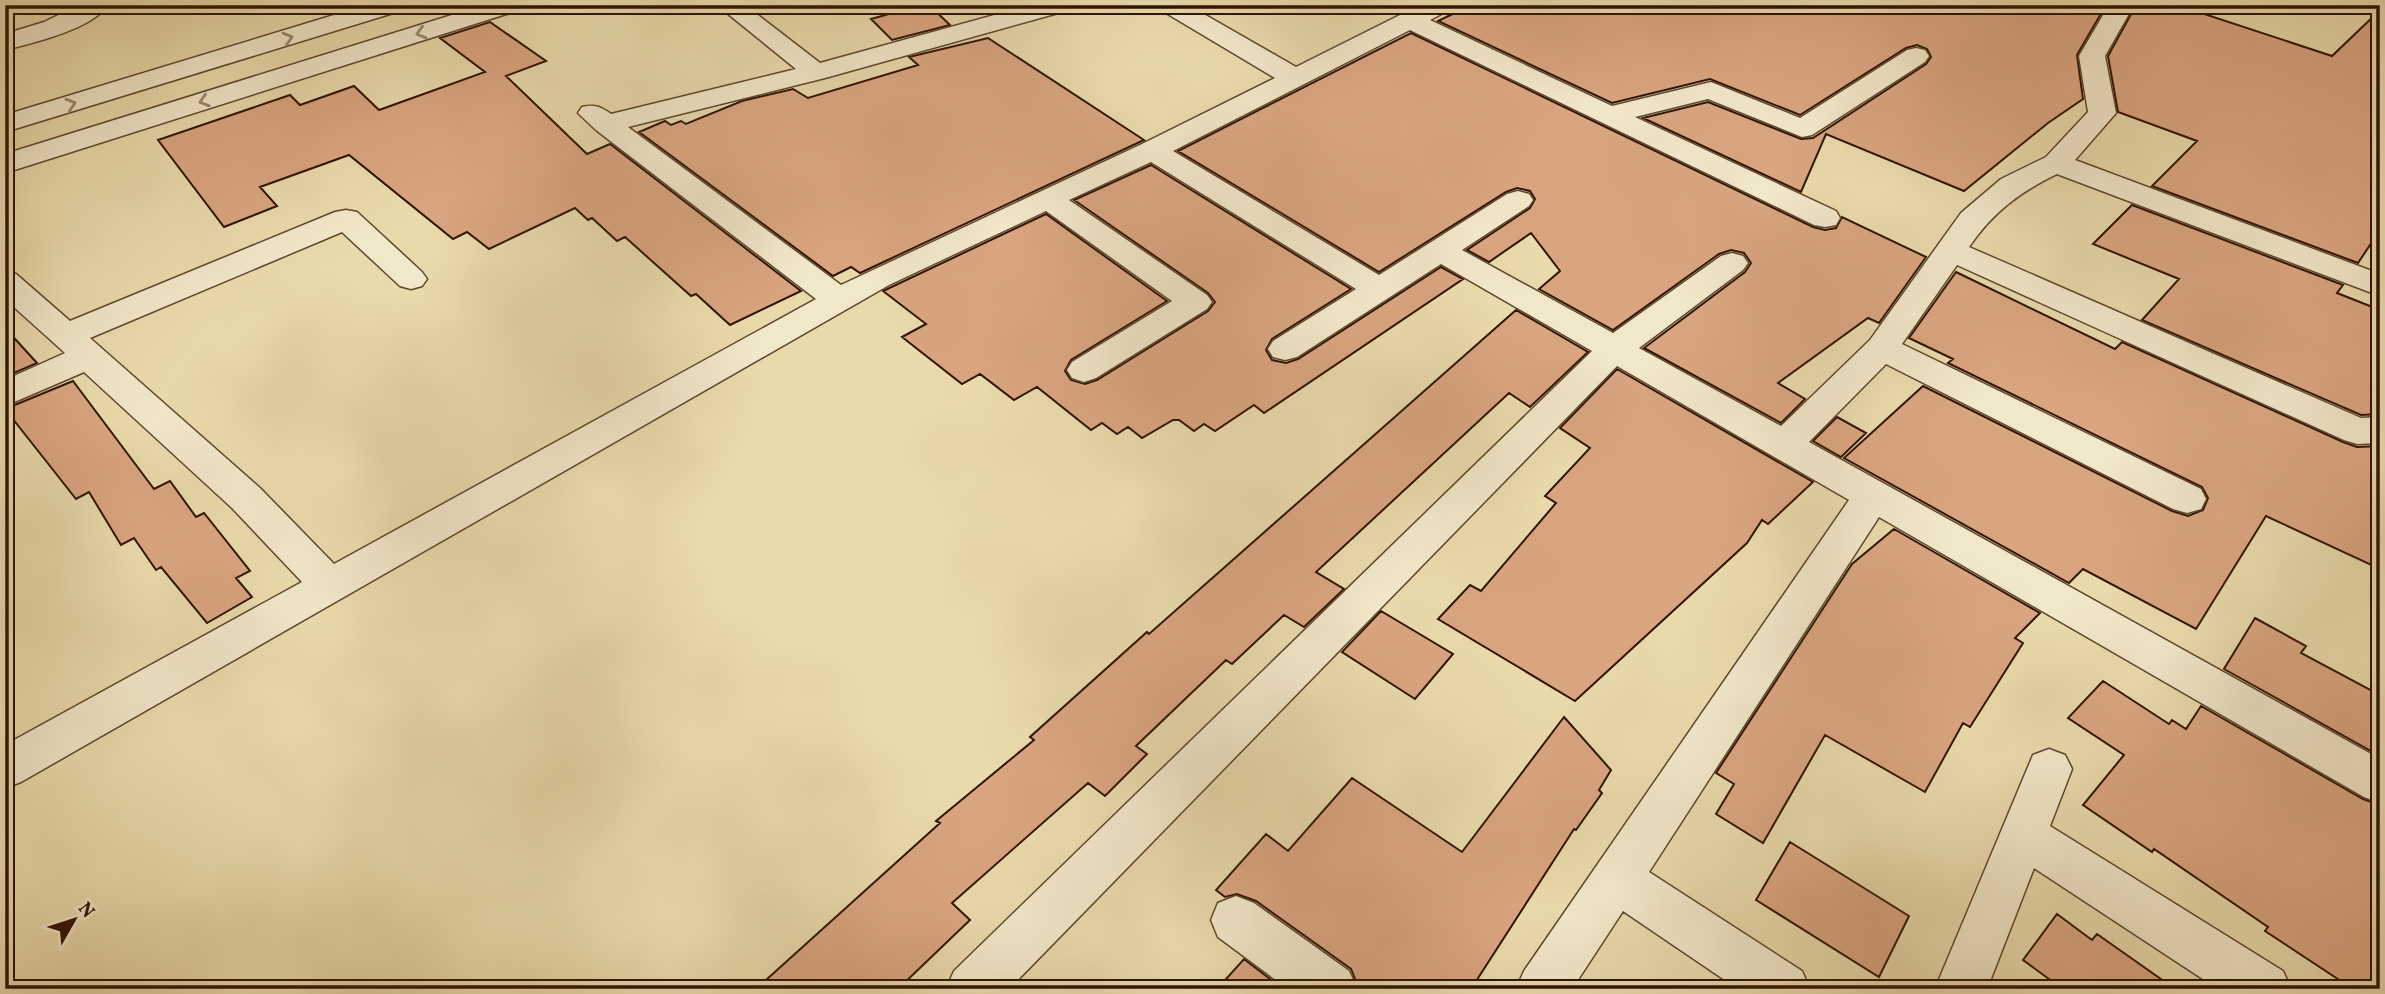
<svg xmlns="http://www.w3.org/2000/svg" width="2385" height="994" font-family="Vollkorn,serif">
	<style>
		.building { fill: #d9a581; stroke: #2f1402; stroke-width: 2 }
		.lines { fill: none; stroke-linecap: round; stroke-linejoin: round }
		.minor-casing { stroke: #5e462c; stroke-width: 3 }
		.minor { fill: #f1e7c9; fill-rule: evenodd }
		.oneway { stroke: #9a886f }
	</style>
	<rect width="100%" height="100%" fill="#e9daac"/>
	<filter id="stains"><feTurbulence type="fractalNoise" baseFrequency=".00286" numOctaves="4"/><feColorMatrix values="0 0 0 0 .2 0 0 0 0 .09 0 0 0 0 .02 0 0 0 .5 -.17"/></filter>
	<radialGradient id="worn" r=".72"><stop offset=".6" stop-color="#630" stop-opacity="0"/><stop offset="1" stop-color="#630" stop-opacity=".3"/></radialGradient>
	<!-- building -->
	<path class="building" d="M921 5H929L950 25 892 40 871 19Z
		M1471 5H2106L2077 55 2083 99 2048 123 1964 191 1826 134 1801 192 1643 118 1708 102 1801 139 1813 138 1926 64 1931 57 1927 49 1917 45 1906 48 1800 115 1710 79 1612 103 1438 21Z
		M2136 5H2177L2332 56 2380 10V230L2358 263 2152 186 2197 141 2118 112 2108 56Z
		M490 22 546 61 506 76 587 154 610 144 801 291 730 325 696 294 691 296 625 237 617 241 592 218 588 220 575 208 489 249 467 232 453 239 349 155 260 187 277 206 224 227 158 140 290 95 300 105 354 86 379 110 485 72 440 38Z
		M1411 33 1813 227 1825 230 1836 228 1842 217 1926 257 1879 323 1868 318 1778 383 1805 399 1781 423 1644 348 1745 272 1751 263 1744 253 1731 250 1719 254 1613 330 1539 289 1560 271 1531 233 1489 262 1467 250 1530 208 1535 199 1530 191 1517 188 1506 192 1379 272 1178 151Z
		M988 38 1144 140 860 273 851 267 833 276 639 132 665 121 671 125 681 121 686 124 742 101 793 89 808 98 918 65 909 57Z
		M1151 165 1351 289 1272 339 1266 350 1272 360 1286 363 1298 359 1441 267 1463 279 1264 413 1254 405 1215 431 1204 424 1194 431 1179 420H1173L1142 438 1128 427 1117 434 1102 423 1091 430 1037 387 1014 400 980 374 962 384 902 337 926 324 883 291 1046 214 1167 301 1071 360 1065 371 1071 380 1085 384 1097 380 1208 311 1215 302 1208 293 1074 200Z
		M2132 205 2343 285 2337 293 2380 310V414L2361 415 2142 320 2179 279 2093 244Z
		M1956 272 2115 349 2122 342 2343 442 2357 447 2380 446V569L2266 516 2196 629 2083 569 2069 583 1844 458 1923 386 2172 511 2188 516 2203 510 2208 498 2202 487 1948 363 1953 359 1909 338Z
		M1516 310 1588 352 1530 407 1509 393 1316 572 1344 589 1304 627 1284 615 1232 664 1226 660 1136 746 1147 754 1105 796 1088 783 952 903 970 920 898 989H756L940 823 936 821 1034 740 1030 737 1147 632 1149 634Z
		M5 328 37 363 5 377Z
		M1617 369 1813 482 1768 524 1762 520 1747 543 1575 701 1438 619 1470 585 1481 591 1556 503 1545 496 1590 448 1560 428Z
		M73 381 154 489 170 481 196 517 204 513 250 571 236 578 252 597 207 623 161 567 156 570 134 538 121 545 89 492 76 499 5 409Z
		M1837 417 1866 433 1841 457 1813 441Z
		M1894 529 2040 613 2015 638 2023 643 1970 727 1963 723 1925 792 1825 735 1763 843 1716 814 1734 784 1716 773 1852 564Z
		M1381 611 1453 654 1415 699 1342 652Z
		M2255 618 2306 646 2301 653 2380 695V756L2224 669Z
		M2103 681 2169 724 2172 720 2186 729 2201 706 2363 799 2380 805V989H2353L2265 931 2268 927 2154 849 2152 852 2083 805 2124 755 2068 718Z
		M1564 717 1611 770 1599 790 1602 793 1576 830 1574 829 1471 989H1359L1351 969 1256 901 1237 894 1225 897 1216 890 1266 834 1288 851 1352 778 1462 852Z
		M1790 842 1909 916 1879 977 1756 900Z
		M2057 914 2092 940 2097 934 2175 989H2054L2057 985 2023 960Z
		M1244 959 1283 989H1217Z"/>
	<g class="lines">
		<!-- minor casing -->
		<g class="minor-casing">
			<path id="minor" d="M79 5H108C92 29 33 43 5 50V34L44 22Z
				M367 5H406L403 10 5 132V115Z
				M484 5H522L519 10 5 173V154Z
				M717 5H745L820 63 1031 5H1072L1069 10 825 78 628 127 841 285 1142 144 1275 78 1161 10 1158 5H1188L1296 67 1420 5H1452L1449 10 1430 20 1612 106 1711 82 1800 118 1907 50 1916 48 1925 50 1929 56 1925 62 1812 135 1802 137 1708 99 1635 117 1836 211 1840 218 1836 225 1825 227 1814 225 1410 30 1173 151 1379 275 1507 194 1518 191 1529 194 1533 200 1529 206 1462 250 1613 333 1721 256 1732 253 1743 256 1748 263 1743 270 1639 348 1781 426 1870 340 1961 213 2001 179 2046 157 2088 112 2079 56 2109 5H2134L2105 56 2116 113 2075 160 2380 274V296L2057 174C2020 192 1993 212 1969 247L2361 418 2380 417V443L2357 444 2344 440 1957 265 1902 344 2201 489 2206 499 2201 509 2187 513 2173 509 1886 364 1809 442 2380 759V803L2364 797 1879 517 1649 872 1802 971 1810 989H1738L1623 911 1572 989H1516L1524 971 1849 500 1617 366 1009 989H946L954 971 1592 351 1441 264 1297 357 1285 360 1273 357 1268 349 1273 341 1356 289 1151 162 1069 200 1207 295 1212 302 1207 309 1096 378 1084 382 1072 378 1067 370 1072 362 1172 301 1046 211 889 285 21 782 5 788V745L302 582 232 508 84 372 5 406V380L65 353 5 299V271L16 274 70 321 335 212 346 210 357 212 422 272 427 279 422 286 411 289 400 286 342 232 90 338 260 488 334 564 816 299 596 130 578 113 582 107C595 104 601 107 611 114L796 69Z
				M2049 749 2065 755 2072 769 2050 826 2283 971 2291 989H2218L2034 868 1987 989H1935L2033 755Z
				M1236 896 1254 903 1349 971 1357 989H1288L1218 937 1211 920 1218 903Z"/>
		</g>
		<!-- minor -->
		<use href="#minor" class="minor"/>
	</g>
	<!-- one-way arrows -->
	<defs><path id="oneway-chevron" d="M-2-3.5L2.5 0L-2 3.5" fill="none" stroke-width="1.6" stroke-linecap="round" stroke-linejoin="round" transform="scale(1.75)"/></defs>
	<g class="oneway">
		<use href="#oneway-chevron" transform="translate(421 33) rotate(163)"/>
		<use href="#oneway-chevron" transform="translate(288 38) rotate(-17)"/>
		<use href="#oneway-chevron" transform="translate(204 101) rotate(163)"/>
		<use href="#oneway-chevron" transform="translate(71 104) rotate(-17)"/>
	</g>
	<!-- margin -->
	<rect width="2385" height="994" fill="none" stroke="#e9daac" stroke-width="28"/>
	<rect x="7" y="7" width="2371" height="980" fill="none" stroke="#2f1402" stroke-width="3.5"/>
	<rect x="14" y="14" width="2357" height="966" fill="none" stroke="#2f1402" stroke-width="2"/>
	<!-- north arrow -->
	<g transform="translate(74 920) rotate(51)" stroke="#f1e7c9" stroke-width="5" paint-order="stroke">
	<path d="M0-5L12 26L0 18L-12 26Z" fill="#2f1402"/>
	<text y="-10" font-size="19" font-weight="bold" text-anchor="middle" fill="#2f1402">N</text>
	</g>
	<rect width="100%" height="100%" filter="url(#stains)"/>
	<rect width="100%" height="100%" fill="url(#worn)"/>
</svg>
